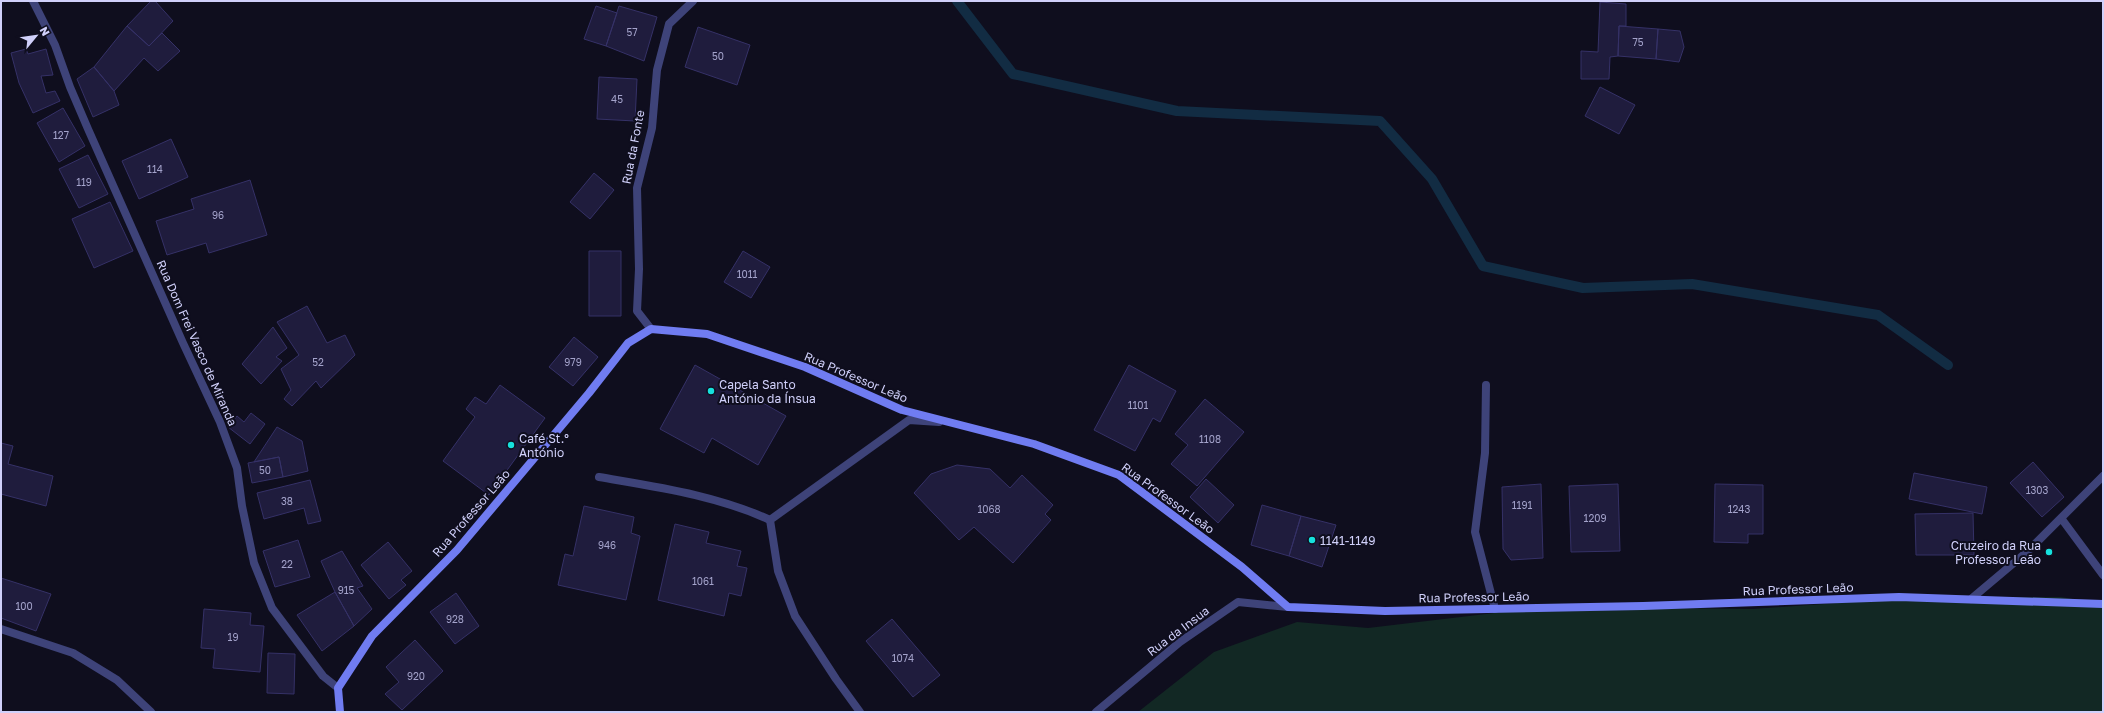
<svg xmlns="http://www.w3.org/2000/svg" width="2104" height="713" font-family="'Golos Text',sans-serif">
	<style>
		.green { fill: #122824 }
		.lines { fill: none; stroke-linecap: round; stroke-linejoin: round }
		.stream { stroke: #122c43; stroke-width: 10 }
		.building { fill: #1f1c3d; stroke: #353167 }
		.lane { stroke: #3e4379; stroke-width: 8 }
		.street { stroke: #3e4379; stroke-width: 8 }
		.secondary { stroke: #707cf1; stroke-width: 8 }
		.poi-dot { fill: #16e1dd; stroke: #0f0e1e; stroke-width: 1.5 }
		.labels { text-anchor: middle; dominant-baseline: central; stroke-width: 4; stroke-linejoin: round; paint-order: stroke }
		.number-label { font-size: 10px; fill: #a4a3cb }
		.street-label { font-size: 12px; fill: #d0d0fa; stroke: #0f0e1e }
		.poi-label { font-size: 12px; fill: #d0d0fa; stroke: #0f0e1e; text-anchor: start }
	</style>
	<rect width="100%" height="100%" fill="#0f0e1e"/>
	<!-- green -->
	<path class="green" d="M1921 597H2061L2103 604V712H1138L1214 652 1297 622 1368 628 1544 607 1753 609Z"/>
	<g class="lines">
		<!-- stream -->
		<path class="stream" d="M957 1 1013 74 1177 111 1380 121 1432 179 1483 266 1583 288 1692 284 1878 315 1948 365"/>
	</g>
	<!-- building -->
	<path class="building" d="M151 1H155L173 21 149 46 127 26Z
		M1600 2 1626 4V26H1619L1618 56 1610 57 1609 79H1581V51L1598 52Z
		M596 6 617 13 606 46 584 39Z
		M619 6 657 17 644 61 606 46Z
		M127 26 149 46 162 33 180 51 158 71 144 58 114 91 94 67Z
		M1619 26 1658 29 1656 59 1618 56Z
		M698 27 750 45 737 85 685 67Z
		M1658 29 1680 31 1684 47 1679 62 1656 59Z
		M26 49 28 54 46 49 53 75 41 76 46 93 55 91 60 101 33 113 19 83 11 53Z
		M94 67 114 91 119 105 93 117 77 79Z
		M599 77 637 79 635 121 597 119Z
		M1600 87 1635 105 1619 134 1585 116Z
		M63 108 85 146 59 162 37 123Z
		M171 139 188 177 139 199 122 161Z
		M88 155 108 194 79 208 59 169Z
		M594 173 614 190 590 219 570 202Z
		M250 180 267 235 209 253 206 243 167 255 156 221 194 209 191 199Z
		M110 202 133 251 94 268 72 219Z
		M589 251H621V316H589Z
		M743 251 770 267 751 298 724 282Z
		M307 306 327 343 345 335 355 355 321 388 316 381 292 406 284 399 291 390 281 369 299 355 277 322Z
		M273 327 287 348 276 357 282 361 261 384 242 364Z
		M574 337 598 357 573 386 549 367Z
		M695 365 786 416 758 465 712 438 704 453 660 429Z
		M1129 365 1176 391 1160 422 1153 418 1135 451 1094 430Z
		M500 385 545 418 489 495 443 461 475 417 466 409 475 397 486 404Z
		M1205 399 1244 432 1197 486 1171 464 1188 445 1175 434Z
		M251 413 265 424 250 444 228 427 237 416 244 422Z
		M277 427 302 441 308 471 283 477 279 457 254 462Z
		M1 443 13 446 8 464 53 476 46 506 1 494Z
		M279 457 283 477 252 483 248 463Z
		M2033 462 2064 497 2042 517 2010 483Z
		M957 465 990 469 1010 488 1022 475 1053 505 1045 514 1051 520 1013 563 974 527 959 540 914 493 931 474Z
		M1914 473 1987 487 1982 514 1909 499Z
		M1206 479 1234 505 1218 523 1190 497Z
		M310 480 321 521 308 524 304 508 264 519 257 493Z
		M1541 484 1543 558 1511 560 1503 549 1502 487Z
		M1618 484 1620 551 1571 552 1569 486Z
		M1715 484 1763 485V534H1748V543L1714 542Z
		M1262 505 1301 516 1289 556 1251 545Z
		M584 506 634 517 631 533 640 536 626 600 558 585 565 554 573 556Z
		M1973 513 1974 555H1916L1915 514Z
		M1301 516 1336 525 1322 567 1289 556Z
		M675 524 709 532 706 543 741 551 737 566 747 568 741 596 729 593 724 616 658 600Z
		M298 540 310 577 275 587 263 551Z
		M388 542 412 571 401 580 406 585 389 599 361 565Z
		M342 551 363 586 357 588 372 609 354 626 335 592 321 561Z
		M1 578 51 594 36 631 1 618Z
		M335 592 354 626 322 651 297 615Z
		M456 593 479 626 455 644 430 612Z
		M204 609 251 613 250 625 264 626 260 672 213 668 215 649 201 648Z
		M892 619 940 675 913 697 866 641Z
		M415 640 443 671 402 710 385 694 399 682 386 667Z
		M268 653 295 654 294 694 267 693Z"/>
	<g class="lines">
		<!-- lane -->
		<path class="lane" d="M599 477C657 487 716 495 770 520"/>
		<!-- street -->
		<path class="street" d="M33 1 55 45 70 87 88 129 183 343 220 422 237 468 242 506 254 563 272 608 323 676 338 688
			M651 329 637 311 639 269 637 188 652 128 657 70 669 24 693 1
			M1486 385 1485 453 1475 532 1495 609
			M2061 518 2103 575
			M1971 599 2028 551 2103 476
			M1 629 73 653 117 680 151 712
			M860 712 836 679 795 616 778 571 770 520 909 420 939 422
			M1096 712 1180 642 1238 602 1288 607"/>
		<!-- secondary -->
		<path class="secondary" d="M340 712 338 688 372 636 457 550 589 393 628 343 651 329 707 334 805 367 902 410 1034 444 1119 475 1242 567 1288 607 1385 611 1643 606 1899 597 2103 604"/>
	</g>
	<!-- markers -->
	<g class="poi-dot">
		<circle cx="711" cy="391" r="4"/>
		<circle cx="511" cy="445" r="4"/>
		<circle cx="1312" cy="540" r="4"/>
		<circle cx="2049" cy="552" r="4"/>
	</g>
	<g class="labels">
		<!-- number labels -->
		<g class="number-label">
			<text x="632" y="32">57</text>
			<text x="1638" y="42">75</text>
			<text x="718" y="56">50</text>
			<text x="617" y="99">45</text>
			<text x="61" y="135">127</text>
			<text x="155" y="169">114</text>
			<text x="84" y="182">119</text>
			<text x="218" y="215">96</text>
			<text x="747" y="274">1011</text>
			<text x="318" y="362">52</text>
			<text x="573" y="362">979</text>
			<text x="1138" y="405">1101</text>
			<text x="1210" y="439">1108</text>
			<text x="265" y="470">50</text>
			<text x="2037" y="490">1303</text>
			<text x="287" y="501">38</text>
			<text x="1522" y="505">1191</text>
			<text x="989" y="509">1068</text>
			<text x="1739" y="509">1243</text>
			<text x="1595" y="518">1209</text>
			<text x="607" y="545">946</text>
			<text x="287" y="564">22</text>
			<text x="703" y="581">1061</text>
			<text x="346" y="590">915</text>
			<text x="24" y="606">100</text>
			<text x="455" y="619">928</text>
			<text x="233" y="637">19</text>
			<text x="903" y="658">1074</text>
			<text x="416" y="676">920</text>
		</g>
		<!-- street labels -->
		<g class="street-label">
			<text transform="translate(633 147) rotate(-79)">Rua da Fonte</text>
			<text transform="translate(197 343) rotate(66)">Rua Dom Frei Vasco de Miranda</text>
			<text transform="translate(856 377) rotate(23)">Rua Professor Leão</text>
			<text transform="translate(1168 498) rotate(36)">Rua Professor Leão</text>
			<text transform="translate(471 513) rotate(-49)">Rua Professor Leão</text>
			<text transform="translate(1798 589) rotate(-2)">Rua Professor Leão</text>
			<text transform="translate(1474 597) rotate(-1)">Rua Professor Leão</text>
			<text transform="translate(1178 631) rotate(-37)">Rua da Insua</text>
		</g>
		<!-- poi labels -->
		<g class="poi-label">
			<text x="719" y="384">Capela Santo<tspan x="719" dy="14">António da Ínsua</tspan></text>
			<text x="519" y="438">Café St.º<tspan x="519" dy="14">António</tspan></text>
			<text x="1320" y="540">1141-1149</text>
			<text x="2041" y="545" text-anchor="end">Cruzeiro da Rua<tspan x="2041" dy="14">Professor Leão</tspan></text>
		</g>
	</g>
	<!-- border -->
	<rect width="2104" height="713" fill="none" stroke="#d0d0fa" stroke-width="4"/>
	<!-- north arrow -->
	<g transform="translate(36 36) rotate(61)" stroke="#0f0e1e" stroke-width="3" paint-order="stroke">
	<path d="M0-3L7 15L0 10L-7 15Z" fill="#d0d0fa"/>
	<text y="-6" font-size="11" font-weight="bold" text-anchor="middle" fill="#d0d0fa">N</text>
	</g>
</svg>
